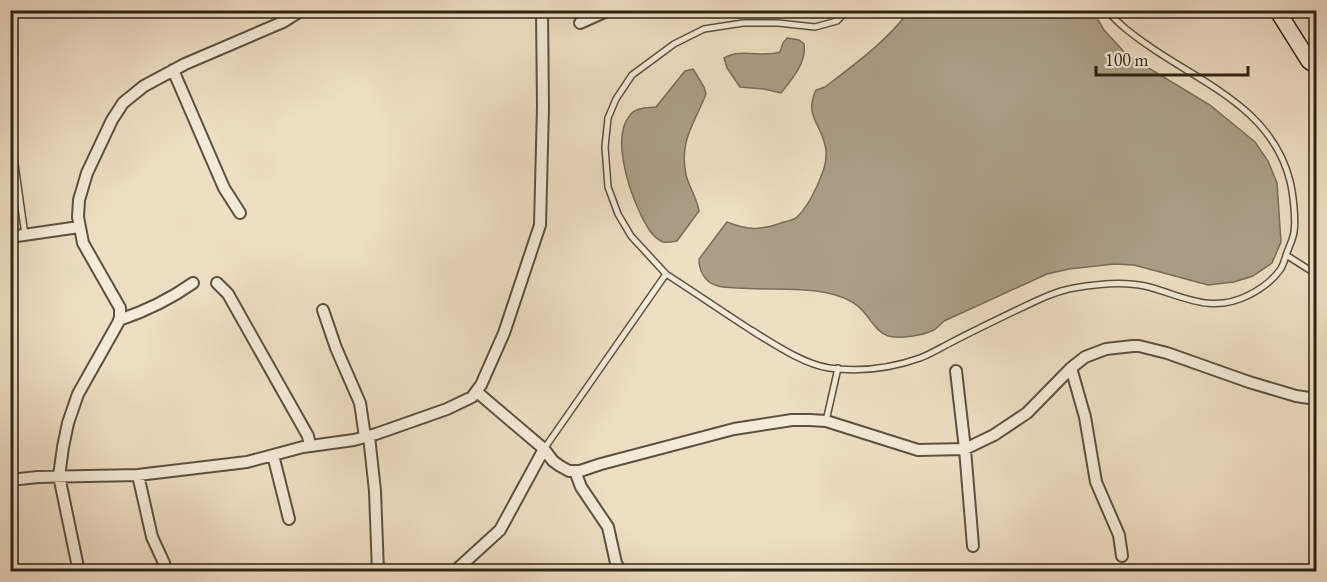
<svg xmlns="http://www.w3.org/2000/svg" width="1327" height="582" font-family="'EB Garamond',serif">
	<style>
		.water { fill: #ab9f89; stroke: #786d5b; stroke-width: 1.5 }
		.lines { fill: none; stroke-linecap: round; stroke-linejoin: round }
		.service-casing { stroke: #5c5242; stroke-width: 8 }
		.minor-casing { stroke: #5c5242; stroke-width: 14 }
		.secondary-casing { stroke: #2c2316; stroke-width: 18 }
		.service { stroke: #f3ead9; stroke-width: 5 }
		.minor { stroke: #f3ead9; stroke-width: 10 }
		.secondary { stroke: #f3ead9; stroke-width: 15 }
	</style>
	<rect width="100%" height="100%" fill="#eddfc4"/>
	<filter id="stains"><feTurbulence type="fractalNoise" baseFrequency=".00333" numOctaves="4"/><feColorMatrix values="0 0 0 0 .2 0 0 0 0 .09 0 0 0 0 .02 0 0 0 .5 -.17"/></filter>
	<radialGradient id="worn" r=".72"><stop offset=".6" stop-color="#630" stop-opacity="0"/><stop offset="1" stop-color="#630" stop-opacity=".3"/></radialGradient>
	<!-- water -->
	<path class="water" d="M909 11H1093L1104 30 1127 55 1210 105 1255 142 1268 161 1277 183 1281 242 1272 263 1253 276 1234 282 1208 285 1134 265 1114 264 1069 269 1047 274 944 321C941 324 937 328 934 330 921 336 901 339 888 336 876 332 870 318 862 310 851 298 831 293 816 291 790 288 763 290 737 288 731 287 724 288 718 286 705 283 699 271 699 259L727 222C749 231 762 230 784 222 789 221 794 220 797 217 806 209 812 197 817 186 822 174 827 164 826 151 824 126 803 117 816 90L825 87C855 64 887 41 909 11Z
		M787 38 799 40 804 44C807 62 792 79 781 93L764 89 740 87 727 68 724 58C740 48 763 58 780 52L783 43Z
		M693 69 704 87 706 94C694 125 679 140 686 175 689 187 697 198 699 211L677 241C672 242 667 243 663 242 651 237 645 223 640 213 629 189 609 133 633 112 639 107 649 108 656 107L685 71Z"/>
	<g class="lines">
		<!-- service casing -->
		<g class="service-casing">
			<path id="service" d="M10 129 25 235
				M1286 255 1316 274
				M666 274C694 292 723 312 751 330 774 344 803 364 829 368 859 372 892 368 920 358 931 354 942 347 952 342 975 330 998 319 1021 308 1038 300 1056 291 1074 288 1096 284 1123 281 1145 286 1182 295 1210 315 1249 295 1261 289 1272 281 1280 270 1283 266 1284 261 1286 256 1288 248 1293 240 1294 232 1296 219 1293 193 1290 181 1272 108 1201 83 1146 44 1132 34 1118 24 1107 10
				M826 421 838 368
				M544 449 666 274 631 236 618 214 608 187 605 147 608 118 616 99 632 75 674 44 704 29 743 23H778L815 27 837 21 847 10"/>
		</g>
		<!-- minor casing -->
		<g class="minor-casing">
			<path id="minor" d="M580 23 609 10
				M173 70 224 188 240 213
				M10 237 79 227
				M217 283 228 294 308 436 310 446
				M323 310 336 348 360 403 365 437
				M119 320C146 311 169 300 193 283
				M1071 368 1085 417 1096 482 1119 535 1122 556
				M956 371 965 449 973 546
				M477 392 544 449 553 461 560 466 569 471H580L601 464 734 429 792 420H810L826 421 918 450 965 449 994 435 1027 413 1071 368 1085 357 1106 349 1133 346H1139L1167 353 1249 382 1296 396 1316 399
				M369 436 375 491 378 572
				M273 455 289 519
				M575 471 581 487 608 527 616 563 621 572
				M138 475 152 537 164 563 166 572
				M10 480 38 477 138 475 247 462 303 447 354 440 376 434 447 409 472 397 481 385 504 333 540 225 543 107 542 10
				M79 572 59 476 63 447 68 423 78 394 118 323 120 318V308L83 243 78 217 79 200 87 173 112 120 123 103 144 86 185 64 283 22 302 10
				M454 572 500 530 544 449"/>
		</g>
		<!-- secondary casing -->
		<g class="secondary-casing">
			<path id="secondary" d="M1277 10 1309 61 1316 66"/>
		</g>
		<!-- service -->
		<use href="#service" class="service"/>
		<!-- minor -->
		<use href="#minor" class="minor"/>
		<!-- secondary -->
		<use href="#secondary" class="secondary"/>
	</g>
	<!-- margin -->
	<rect width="1327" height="582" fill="none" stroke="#eddfc4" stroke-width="36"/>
	<rect x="12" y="12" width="1303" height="558" fill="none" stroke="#2c2316" stroke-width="3"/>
	<rect x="18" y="18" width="1291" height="546" fill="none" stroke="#2c2316" stroke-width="1.5"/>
	<!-- scale -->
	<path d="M1096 66v9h152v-9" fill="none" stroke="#2c2316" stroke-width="3"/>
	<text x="1105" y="66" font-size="18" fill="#2c2316" stroke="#f3ead9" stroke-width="4.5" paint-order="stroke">100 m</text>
	<rect width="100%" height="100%" filter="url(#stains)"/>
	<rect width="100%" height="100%" fill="url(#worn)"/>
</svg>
